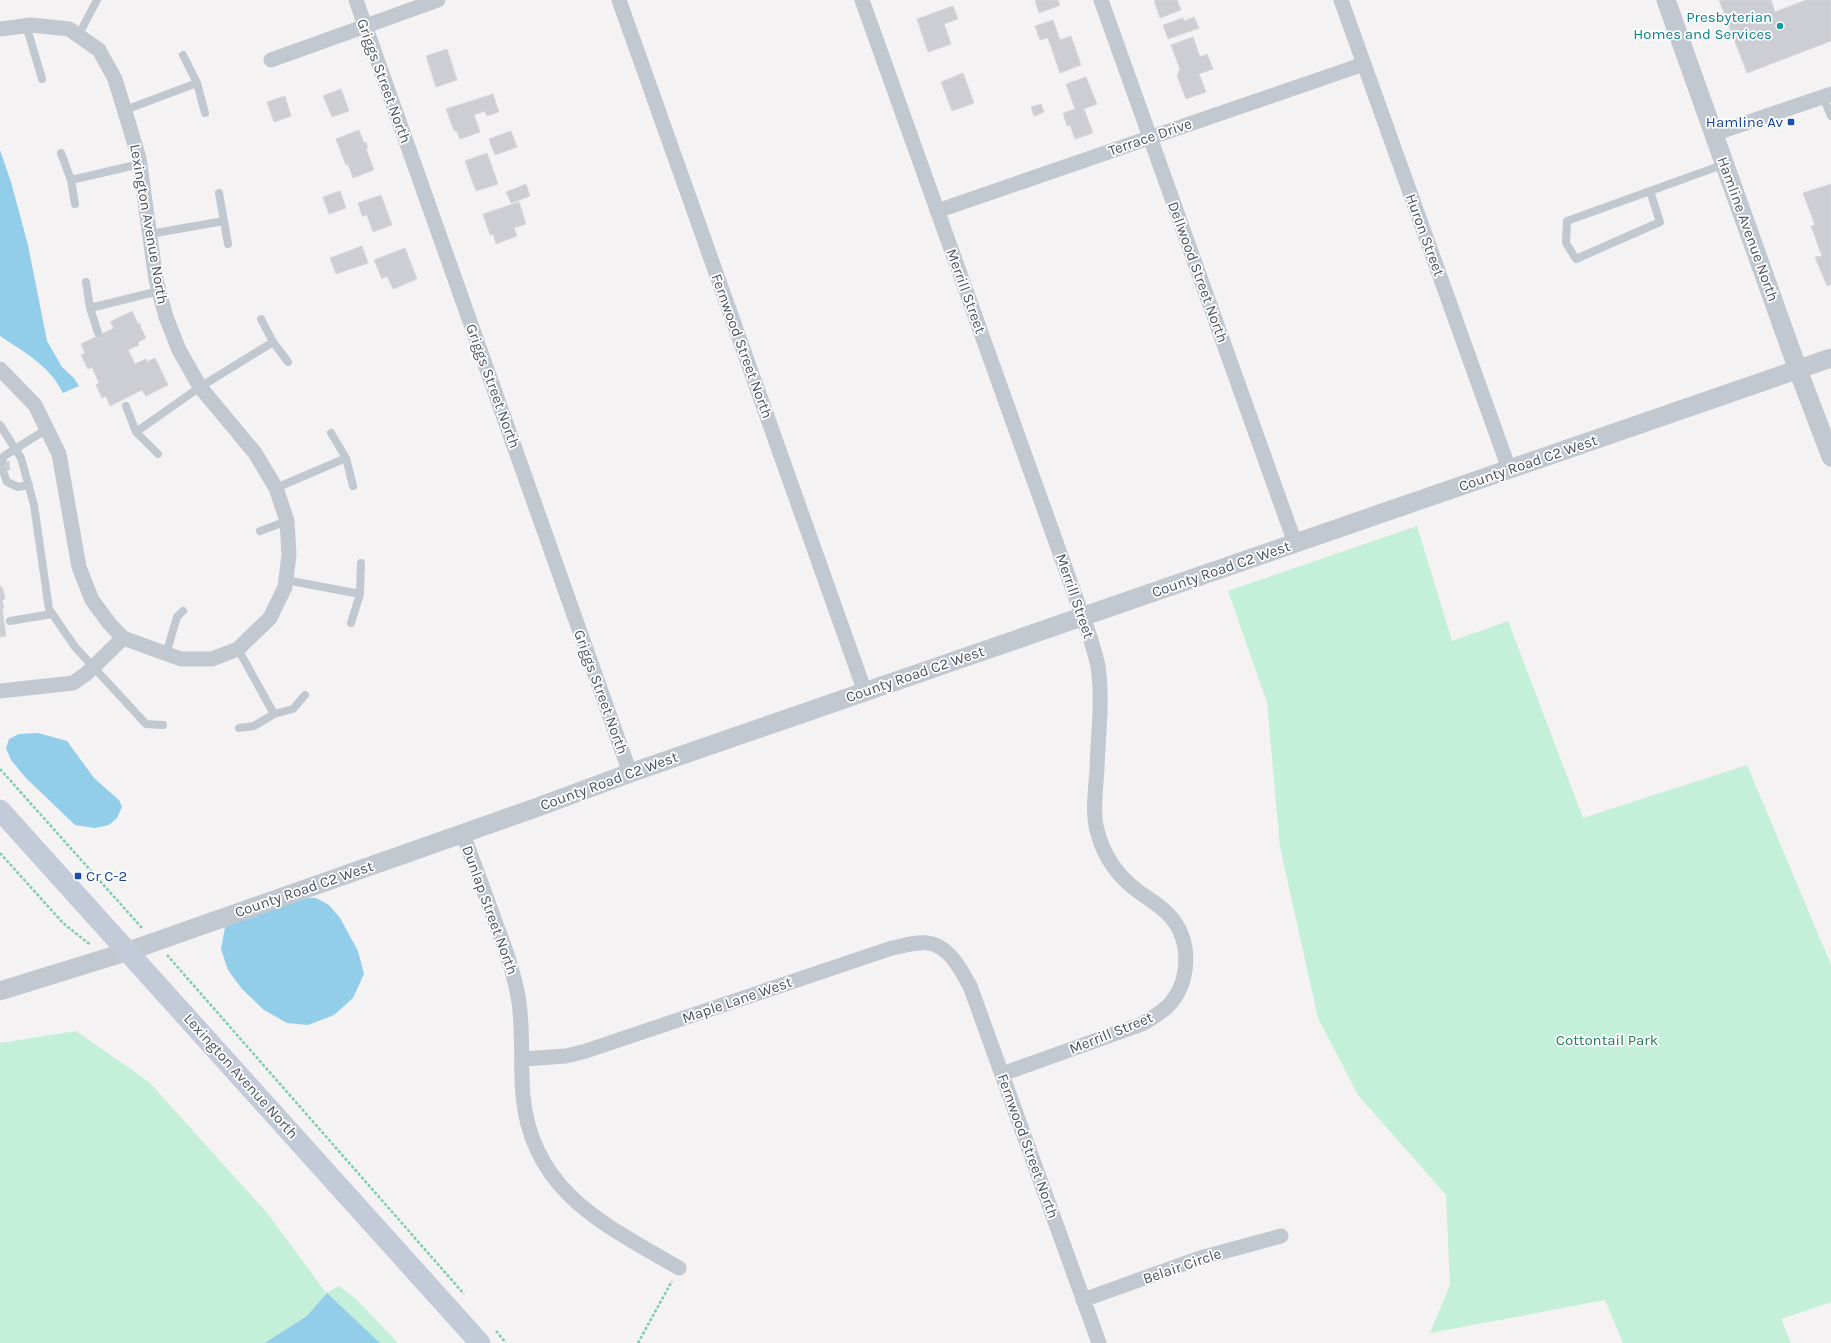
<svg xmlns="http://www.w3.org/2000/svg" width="1831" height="1343" font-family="Karla,sans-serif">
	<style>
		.green { fill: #c4efd9 }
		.water { fill: #92ceea }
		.building { fill: #ccced4; stroke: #d6d8dd }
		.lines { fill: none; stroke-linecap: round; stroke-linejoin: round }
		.path { stroke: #7cccad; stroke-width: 2.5; stroke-dasharray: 3 2; stroke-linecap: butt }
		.service { stroke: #c1c8d0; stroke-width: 8 }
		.minor { stroke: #c1c8d0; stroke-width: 15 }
		.tertiary { stroke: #c1c8d0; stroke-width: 19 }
		.secondary { stroke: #c4cbd8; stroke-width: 21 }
		.culture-dot { fill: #0f9aa8; stroke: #fff; stroke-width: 1.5 }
		.transit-dot { fill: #1a4fb4; stroke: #fff; stroke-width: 1.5 }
		.labels { text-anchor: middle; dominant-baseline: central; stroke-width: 3.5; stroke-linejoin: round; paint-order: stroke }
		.culture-label { font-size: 15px; fill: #0d838f; stroke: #fff; text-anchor: end }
		.street-label { font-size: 15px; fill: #4a535f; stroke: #fff }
		.transit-label { font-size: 15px; fill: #164399; stroke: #fff; text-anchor: end }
		.park-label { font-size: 15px; fill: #1b8059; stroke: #fff }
	</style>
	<rect width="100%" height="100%" fill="#f4f2f2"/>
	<!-- green -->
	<path class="green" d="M1417 526 1452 641 1508 621 1583 818 1747 765 1831 965V1302L1781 1319 1791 1343H1623L1605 1300 1430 1333 1450 1285 1446 1195 1358 1095 1318 1018 1280 847 1267 702 1228 591Z
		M76 1031 149 1082 268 1214 326 1293 339 1286 357 1300 398 1343H0V1043Z"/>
	<!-- water -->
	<path class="water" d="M0 150 11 182 28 245 47 341 62 367 74 378 79 386 63 393C50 366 24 352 0 336Z
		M38 733 67 741 94 778 119 800 122 807 117 818 109 825 95 828 75 825 26 778 11 760 6 748 9 739 19 734Z
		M290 898H316L329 905 340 918 358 951 364 974 353 998 334 1015 308 1025 287 1023 264 1010 242 989 228 970 221 949 226 922Z
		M327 1293 380 1343H265L307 1316Z"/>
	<!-- building -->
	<path class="building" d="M1035 0H1058L1060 5 1039 13Z
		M1154 0H1177L1181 10 1160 18Z
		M1719 0H1771L1775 12 1806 0H1831V41L1747 73Z
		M953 6 958 19 944 24 951 44 928 52 917 19Z
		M1194 17 1199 28 1168 39 1163 25 1183 18 1184 21Z
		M1053 20 1060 40 1071 36 1081 65 1060 73 1048 38 1040 40 1035 26Z
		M1193 37 1200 57 1207 54 1213 69 1199 74 1206 92 1186 99 1177 76 1180 69 1171 45Z
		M447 49 457 80 436 87 426 56Z
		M963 73 974 103 952 111 941 82Z
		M1086 77 1097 104 1084 109 1093 133 1075 139 1070 125 1067 126 1063 113 1075 109 1066 84Z
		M341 89 349 111 332 117 323 96Z
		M493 94 499 112 487 116 485 111 474 115 480 132 460 139 456 130 454 131 446 109Z
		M285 96 291 116 274 122 267 102Z
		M1041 104 1044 112 1034 116 1031 107Z
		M359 130 364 143 366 142 368 148 366 149 374 170 353 178 348 164 346 165 336 139Z
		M511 131 517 147 495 155 489 139Z
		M487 153 498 184 476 191 465 161Z
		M526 184 530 196 511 203 506 192Z
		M1831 184V284L1827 286 1815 257 1822 256 1811 226 1815 225 1803 193Z
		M340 191 346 208 329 214 323 197Z
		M381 195 392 225 373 232 367 215 362 216 358 203Z
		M519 202 526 224 514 228 517 236 496 244 493 234 490 235 483 214Z
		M362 246 368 263 336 274 330 258Z
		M405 248 417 279 393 289 387 276 382 279 374 260Z
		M132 311 138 324 140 323 141 325 140 326 146 338 138 342 139 345 128 350 135 364 146 359 147 362 155 358 168 385 146 396 142 390 110 406 106 396 102 398 96 385 99 383 92 367 88 369 81 355 85 353 81 344 114 328 110 322Z
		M9 461 10 470 0 471V462Z
		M0 585 3 589 5 599 2 600 4 608H2L6 636 0 637Z"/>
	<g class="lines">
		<!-- path -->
		<path class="path" d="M0 769 142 928
			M0 853 63 923 88 943 91 944
			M167 955 464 1294
			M496 1331 506 1343
			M638 1343 672 1281"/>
		<!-- service -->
		<path class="service" d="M26 25 42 79
			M78 36 97 0
			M183 55 197 83 205 113
			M1823 97 1831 116
			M125 110 197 83
			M61 153 71 180 75 204
			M71 180 140 164
			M1650 191 1660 222 1576 259 1566 243 1567 221 1725 164
			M219 193 228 244
			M150 234 224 221
			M86 282 90 308 98 333
			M90 308 159 291
			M261 319 273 342 288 362
			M126 406 136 432 158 454
			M0 425 21 458 34 505 49 609 75 647 146 724 163 725
			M136 432 200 387 273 342
			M331 433 346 458 353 486
			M1 462 4 456 47 429
			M3 471 7 482 18 487 29 485
			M276 488 346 458
			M260 531 287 521
			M286 580 360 594
			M10 621 52 614
			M351 623 360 594 361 563
			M238 649 274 714
			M166 654 177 617 183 611
			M239 728 254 726 274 714 293 709 305 695"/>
		<!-- minor -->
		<path class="minor" d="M356 0 630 773
			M619 0 865 692
			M862 0 1091 640C1093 648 1096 657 1098 666 1103 700 1098 735 1097 769 1096 789 1092 811 1097 830 1103 855 1117 876 1139 892 1149 899 1161 906 1170 916 1192 941 1191 983 1167 1007 1159 1014 1151 1019 1142 1024L1002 1074
			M1101 0 1295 543
			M1341 0 1509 469
			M0 29 31 25 69 29 99 50 115 79 139 158 156 280 166 317 179 350 200 387 255 453 276 488 287 521 289 555 285 587 270 618 238 649 212 659H181L123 638 109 623 92 600 79 567 59 454 35 405 0 369
			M271 60 438 0
			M1714 134 1831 94
			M937 211 1364 64
			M0 691 73 683 86 674 123 638
			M463 834C473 862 484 890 494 919 504 944 513 969 518 996 524 1029 520 1063 523 1096 532 1192 605 1225 679 1268
			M523 1059 566 1056 586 1051 892 948C904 946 920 940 933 944 951 950 961 970 970 986L1099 1343
			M1083 1300 1200 1258 1281 1236"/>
		<!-- tertiary -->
		<path class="tertiary" d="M1666 0 1798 370 1831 457
			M0 991 129 951 538 807 630 773 1831 358"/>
		<!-- secondary -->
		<path class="secondary" d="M0 810 480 1343"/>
	</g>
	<!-- markers -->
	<circle class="culture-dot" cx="1780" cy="26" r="4"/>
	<g class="transit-dot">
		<rect x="1787" y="118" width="8" height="8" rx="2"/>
		<rect x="74" y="872" width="8" height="8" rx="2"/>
	</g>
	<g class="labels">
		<!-- culture labels -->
		<g class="culture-label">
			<text x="1772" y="17">Presbyterian<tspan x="1772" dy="17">Homes and Services</tspan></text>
		</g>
		<!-- street labels -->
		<g class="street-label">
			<text transform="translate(384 81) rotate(70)">Griggs Street North</text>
			<text transform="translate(1150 137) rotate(-19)">Terrace Drive</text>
			<text transform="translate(149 224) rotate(80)">Lexington Avenue North</text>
			<text transform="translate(1748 229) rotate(70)">Hamline Avenue North</text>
			<text transform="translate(1425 235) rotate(70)">Huron Street</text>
			<text transform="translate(1198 272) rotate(70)">Dellwood Street North</text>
			<text transform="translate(966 291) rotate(70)">Merrill Street</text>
			<text transform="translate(742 346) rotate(70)">Fernwood Street North</text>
			<text transform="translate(493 386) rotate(70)">Griggs Street North</text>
			<text transform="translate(1528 463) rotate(-19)">County Road C2 West</text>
			<text transform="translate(1221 569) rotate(-19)">County Road C2 West</text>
			<text transform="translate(1075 596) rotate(71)">Merrill Street</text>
			<text transform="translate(915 674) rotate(-19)">County Road C2 West</text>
			<text transform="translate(601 692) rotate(70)">Griggs Street North</text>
			<text transform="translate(609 781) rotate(-20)">County Road C2 West</text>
			<text transform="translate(304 889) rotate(-19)">County Road C2 West</text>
			<text transform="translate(490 910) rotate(70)">Dunlap Street North</text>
			<text transform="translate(737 1000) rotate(-19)">Maple Lane West</text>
			<text transform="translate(1111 1033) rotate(-22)">Merrill Street</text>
			<text transform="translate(241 1076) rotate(48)">Lexington Avenue North</text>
			<text transform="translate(1028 1146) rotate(70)">Fernwood Street North</text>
			<text transform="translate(1182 1266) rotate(-19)">Belair Circle</text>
		</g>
		<!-- transit labels -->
		<g class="transit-label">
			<text x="1783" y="122">Hamline Av</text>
			<text x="86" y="876" text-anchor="start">Cr C-2</text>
		</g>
		<!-- park labels -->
		<g class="park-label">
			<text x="1607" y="1040">Cottontail Park</text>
		</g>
	</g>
</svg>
